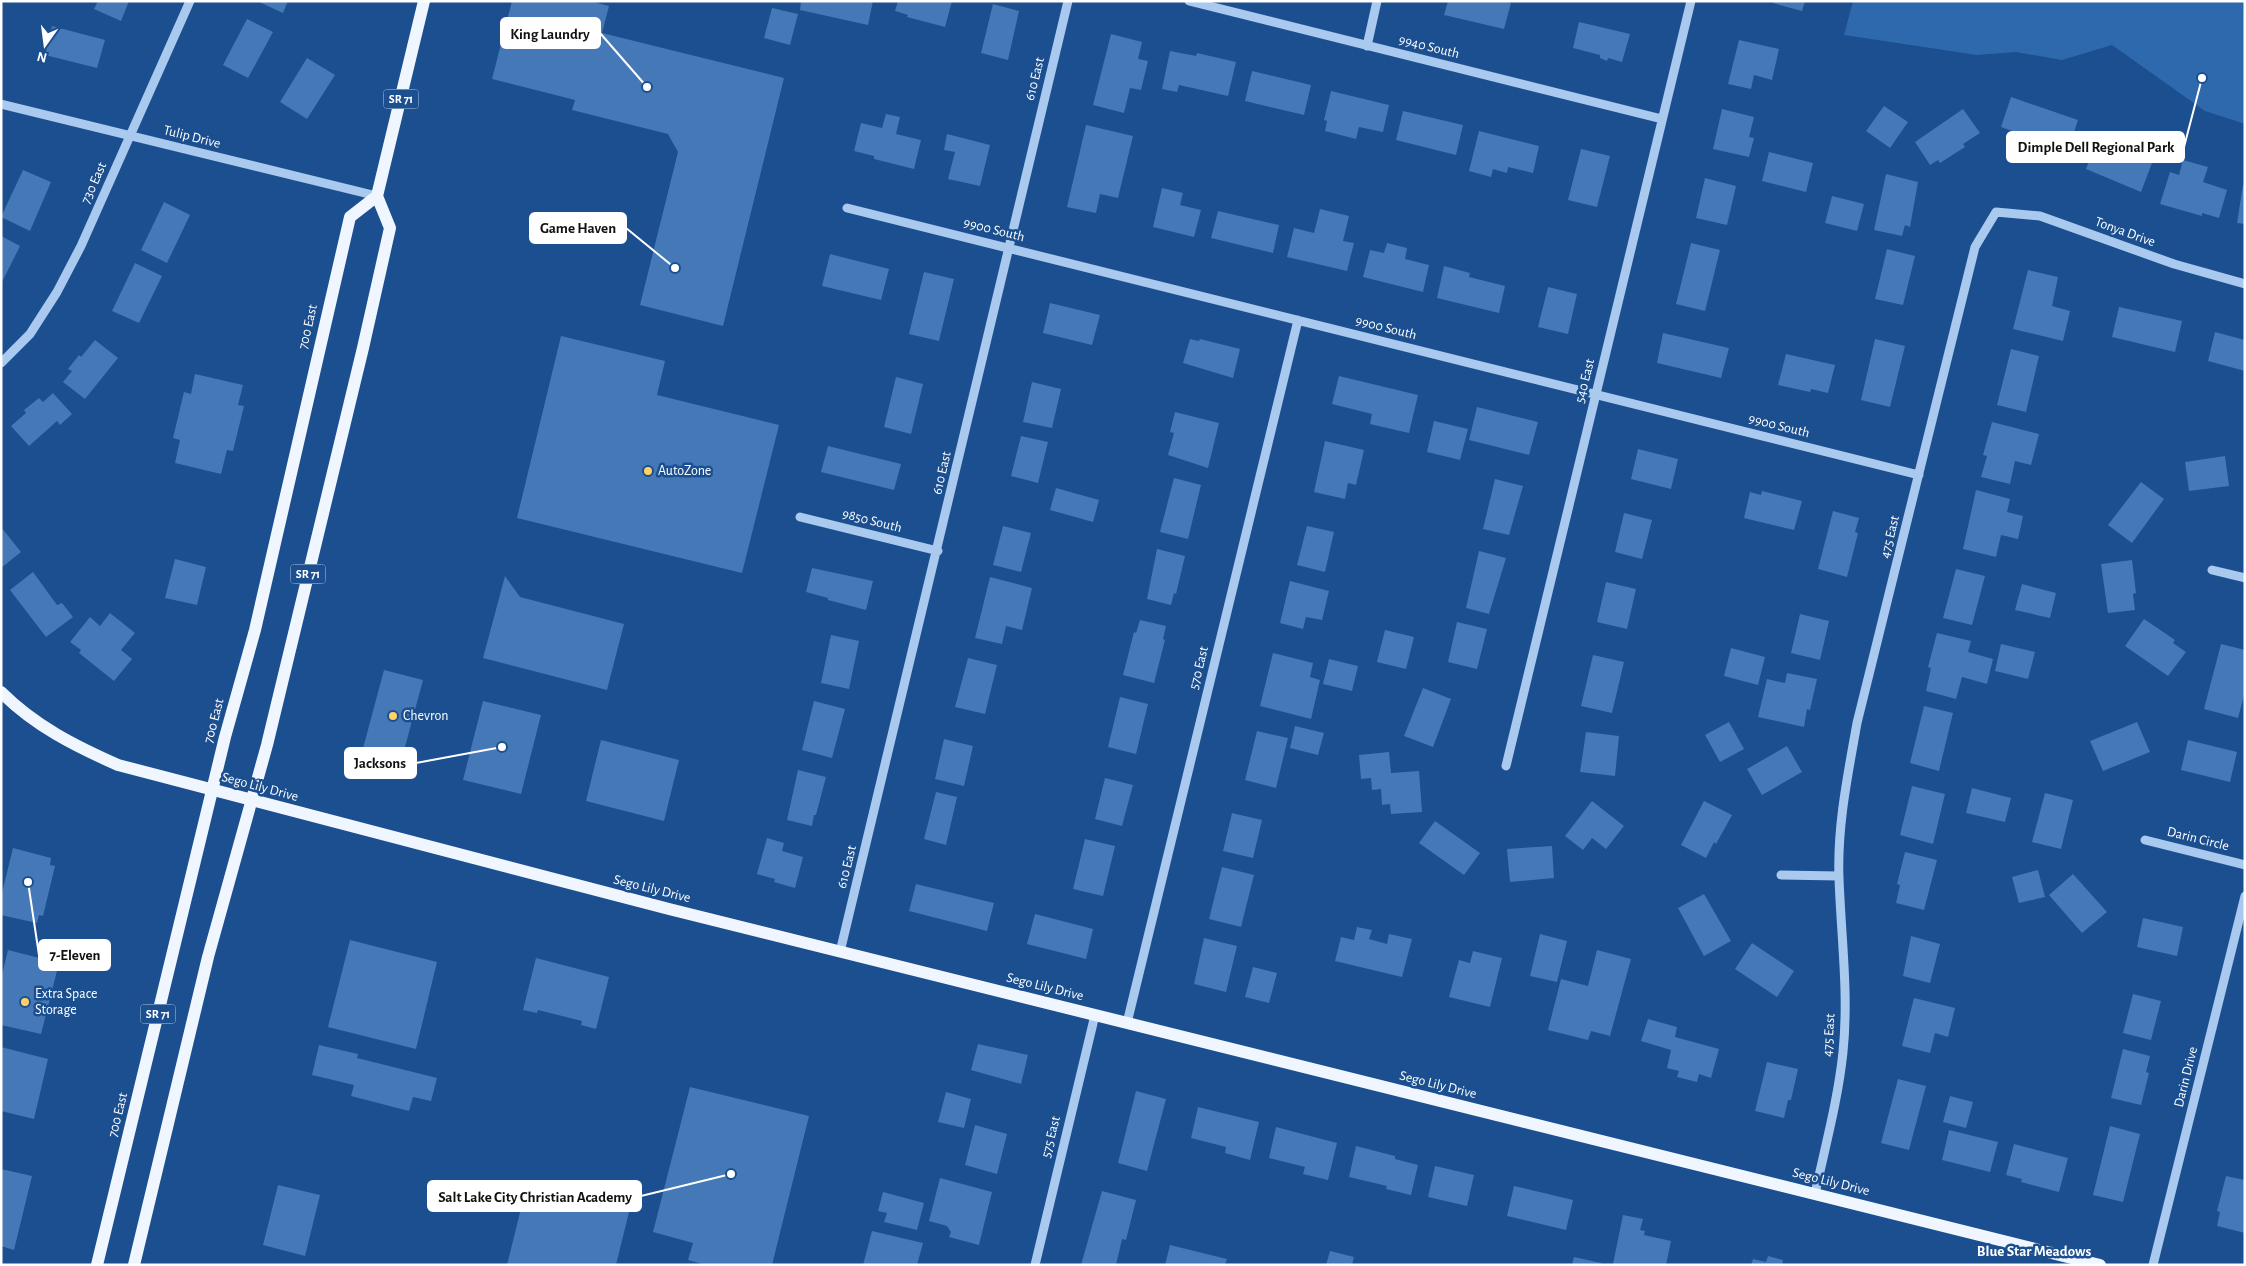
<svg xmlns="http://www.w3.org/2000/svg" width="2246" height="1266" font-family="'Alegreya Sans',sans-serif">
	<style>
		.green { fill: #2e69ad }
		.building { fill: #4478b7 }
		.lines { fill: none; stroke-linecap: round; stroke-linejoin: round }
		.minor { stroke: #a9c9ee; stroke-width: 9 }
		.major { stroke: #f0f6ff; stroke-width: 12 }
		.poi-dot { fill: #ffd166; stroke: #1b4f8f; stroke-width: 2 }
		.labels { text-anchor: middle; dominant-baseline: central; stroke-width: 5; stroke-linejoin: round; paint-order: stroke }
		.shield { fill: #1b4f8f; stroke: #bbcadd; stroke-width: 1 }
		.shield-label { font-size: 12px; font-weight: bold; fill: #fff }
		.street-label { font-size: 14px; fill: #fff; stroke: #1b4f8f }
		.poi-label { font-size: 14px; fill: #fff; stroke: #1b4f8f; text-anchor: start }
		.neighbourhood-label { font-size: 15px; font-weight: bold; fill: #fff; stroke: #1b4f8f }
		.leader { fill: none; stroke: #fff; stroke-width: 2 }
		.callout-dot { fill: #fff; stroke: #1b4f8f; stroke-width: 2 }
		.callout { fill: #fff; stroke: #fff; stroke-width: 2 }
		.callout-label { font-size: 15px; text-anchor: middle; font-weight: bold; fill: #111 }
	</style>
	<rect width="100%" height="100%" fill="#1b4f8f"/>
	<!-- green -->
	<path class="green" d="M1853 1H2245V124L2205 111 2112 45 2062 60 2016 52 1977 55 1844 35Z"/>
	<!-- building -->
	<path class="building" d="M98 1H129L121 21 94 9Z
		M257 1H288L283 13Z
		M512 1H590L609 6 602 33 784 78 723 326 640 305 678 152 668 134 572 110 575 100 492 79Z
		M801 1H873L868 25 800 10Z
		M898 1H952L945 27 907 17 908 15 895 11Z
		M1448 1H1505L1511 3 1504 29 1444 15Z
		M1774 1H1805L1802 11 1773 3Z
		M993 4 1019 11 1008 60 981 53Z
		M772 8 798 14 790 45 764 38Z
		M247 19 273 32 248 78 223 65Z
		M1579 22 1630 34 1622 62 1608 58 1607 61 1600 58V55L1573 48Z
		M52 26 105 40 97 68 45 55Z
		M1111 34 1142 42 1138 59 1148 61 1141 90 1130 88 1124 113 1093 105Z
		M1739 40 1779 49 1772 80 1754 75 1751 89 1728 84Z
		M1170 51 1196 56 1197 53 1236 62 1228 96 1179 85 1177 92 1162 89Z
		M307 58 335 75 307 119 280 102Z
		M1252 71 1311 85 1304 115 1245 101Z
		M1331 91 1389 105 1383 132 1359 127 1356 139 1325 131 1327 121 1324 120Z
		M2011 97 2078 120 2068 151 2001 127Z
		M1884 106 1908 122 1890 148 1866 131Z
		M1722 109 1754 117 1749 137 1754 138 1749 157 1713 149Z
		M1963 109 1980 133 1963 144 1965 147 1940 163 1938 160 1930 165 1915 142Z
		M1403 111 1463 125 1456 155 1396 140Z
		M886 114 900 117 896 134 921 140 914 169 874 159V156L854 151 861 123 882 128Z
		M1086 125 1133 136 1118 198 1100 194 1096 213 1067 207Z
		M1479 131 1539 146 1533 173 1508 167 1507 173 1493 169 1491 177 1469 171Z
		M947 134 990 145 980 186 948 179 955 152 944 150Z
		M2099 134 2118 141 2115 149 2152 163 2141 192 2086 169Z
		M1581 149 1610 156 1597 207 1568 200Z
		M1769 152 1813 163 1806 192 1762 181Z
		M2183 160 2208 167 2203 182 2227 190 2219 218 2202 213V216L2160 204 2170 172 2179 175Z
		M23 170 51 182 30 231 1 217Z
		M1886 174 1918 182 1910 227 1905 225 1902 236 1874 230Z
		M1705 178 1736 186 1727 225 1696 218Z
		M2243 185H2245V224L2237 223Z
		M1162 188 1183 193 1180 205 1201 210 1194 237 1153 227Z
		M1832 196 1864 204 1857 231 1825 223Z
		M164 202 190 215 167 263 141 250Z
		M1320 209 1349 216 1343 241 1354 243 1347 271 1287 257 1294 228 1314 233Z
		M1218 211 1279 225 1273 253 1211 238Z
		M1 236 20 246 1 284Z
		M1387 243 1407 248 1405 259 1429 265 1423 292 1363 277 1370 250 1384 253Z
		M1691 243 1720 250 1705 311 1676 304Z
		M1887 249 1915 256 1903 305 1875 299Z
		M830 254 889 269 881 300 822 286Z
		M135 263 162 276 139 323 112 311Z
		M1444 266 1470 273 1469 277 1505 286 1499 313 1437 298Z
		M2028 270 2058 277 2052 306 2070 311 2063 341 2013 329Z
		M924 272 954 279 939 341 909 334Z
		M1548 287 1577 294 1568 334 1538 327Z
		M1050 303 1100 315 1092 345 1043 333Z
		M2119 307 2182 321 2175 352 2112 337Z
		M2215 332 2245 340V371L2208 361Z
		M1663 333 1729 348 1721 378 1657 363Z
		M561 336 665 361 657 395 779 425 742 573 517 518Z
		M1190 339 1199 341 1200 339 1240 349 1233 378 1183 363Z
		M1875 339 1905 346 1890 407 1861 400Z
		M95 340 118 358 85 399 63 382 72 371 68 369 79 355 81 357Z
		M2011 349 2039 356 2026 412 1997 405Z
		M1786 354 1835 365 1828 393 1811 389 1810 392 1778 385Z
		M195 374 243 385 238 405 244 406 233 451 227 450 221 474 175 463 180 440 173 438 184 392 191 394Z
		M1339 376 1418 395 1409 433 1370 424 1372 414 1332 404Z
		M896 377 923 384 911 434 884 427Z
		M1032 382 1061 389 1052 428 1023 422Z
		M53 393 72 414 60 425 57 421 29 446 11 426 26 413 24 410 39 398 43 402Z
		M1477 407 1538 422 1529 455 1469 440Z
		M1175 412 1219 423 1208 468 1168 455 1174 433 1170 432Z
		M1434 421 1468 429 1460 460 1427 452Z
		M1992 422 2039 434 2031 465 2015 461 2010 484 1981 477 1987 456 1983 455Z
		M1021 436 1048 442 1038 483 1011 476Z
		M1325 441 1364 450 1356 485 1348 483 1345 499 1314 492Z
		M828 446 901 464 894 490 821 472Z
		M1638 449 1678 459 1671 489 1631 479Z
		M2225 456 2229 486 2189 491 2185 462Z
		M1174 478 1201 485 1188 539 1160 532Z
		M1495 479 1523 486 1509 535 1483 529Z
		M2141 482 2164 499 2132 543 2108 525Z
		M1056 488 1099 500 1093 522 1050 510Z
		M1976 490 2010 499 2007 512 2023 516 2018 539 2001 535 1996 557 1963 549Z
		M1762 491 1802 501 1794 530 1744 518 1750 492 1761 495Z
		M1833 511 1859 518 1855 532 1858 533 1847 577 1818 569Z
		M1624 513 1652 520 1642 559 1615 552Z
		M1003 526 1031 533 1021 572 993 565Z
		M1307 526 1334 532 1325 572 1297 565Z
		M1 527 21 552 1 568Z
		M1157 549 1185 556 1176 594 1174 593 1171 605 1147 599Z
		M1479 551 1506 558 1489 614 1466 608Z
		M175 559 206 567 197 605 165 598Z
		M2132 560 2136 593 2133 594 2135 610 2108 613 2101 564Z
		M812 568 873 581 866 610 828 600V598L806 592Z
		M1956 569 1985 576 1972 625 1943 618Z
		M33 572 57 605 62 603 73 617 46 637 10 590Z
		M505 576 520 597 624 624 607 690 483 658Z
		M990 577 1032 588 1022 630 1006 626 1002 644 975 638Z
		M1290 581 1329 591 1322 620 1306 617 1303 629 1280 623Z
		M1606 582 1636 589 1627 629 1597 622Z
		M2022 584 2056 593 2050 618 2015 610Z
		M110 613 135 633 121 650 132 659 114 681 79 653 81 650 70 642 90 617 100 626Z
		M1800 614 1829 621 1820 660 1791 653Z
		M2144 619 2175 640 2173 643 2186 652 2168 676 2125 646Z
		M1140 620 1166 626 1163 639 1165 640 1154 683 1123 675 1134 632 1136 633Z
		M1457 622 1487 629 1477 669 1448 662Z
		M1385 630 1414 637 1406 669 1377 662Z
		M1937 633 1971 641 1968 652 1993 659 1987 684 1962 677 1956 699 1926 691 1931 668 1928 667Z
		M831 635 859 641 849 689 821 683Z
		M2001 644 2035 652 2028 679 1995 671Z
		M2221 644 2245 650V692L2238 718 2204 709Z
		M1731 648 1765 657 1758 685 1724 676Z
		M1273 653 1313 663 1310 677 1320 680 1311 719 1260 706Z
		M1593 655 1624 662 1612 713 1581 706Z
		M968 658 997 665 985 714 955 707Z
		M1329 659 1358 666 1352 691 1323 684Z
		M384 670 423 680 401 762 362 752Z
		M1787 673 1817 679 1810 710 1807 709 1804 727 1758 717 1767 679 1785 683Z
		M1423 688 1451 699 1433 747 1404 736Z
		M1120 697 1148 704 1136 754 1108 747Z
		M483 701 541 715 521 794 463 780Z
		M814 701 845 709 832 758 802 750Z
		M1924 706 1953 713 1939 771 1910 763Z
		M1729 722 1744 749 1720 762 1705 735Z
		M2137 722 2150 752 2103 771 2090 741Z
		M1295 726 1324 733 1318 755 1290 748Z
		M1257 731 1288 738 1276 788 1245 780Z
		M1586 732 1619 736 1615 776 1580 772Z
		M944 739 973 746 964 786 935 779Z
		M601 740 679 760 664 821 586 801Z
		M2188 740 2237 752 2230 782 2181 770Z
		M1787 746 1802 772 1762 795 1747 769Z
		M1389 752 1391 773 1419 771 1422 812 1391 814 1390 804 1382 805 1381 789 1372 790 1371 778 1361 779 1359 755Z
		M798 770 826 777 816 815H814L812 826 787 820Z
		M1105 778 1133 785 1122 826 1095 819Z
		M1912 786 1945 794 1933 844 1900 835Z
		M1972 788 2011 798 2005 822 1966 813Z
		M936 792 957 797 946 845 924 839Z
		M2045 793 2073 800 2061 849 2032 842Z
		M1592 801 1624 826 1606 849 1592 838 1583 850 1565 836Z
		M1704 801 1732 815 1716 844 1714 842 1706 858 1681 845Z
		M1232 813 1262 820 1253 858 1223 851Z
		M1435 821 1480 853 1464 875 1419 843Z
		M767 838 784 843 782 851 803 857 795 888 774 882 775 879 757 874Z
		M1085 839 1115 846 1103 896 1073 889Z
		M1552 846 1554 878 1510 882 1507 849Z
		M13 848 51 858 50 865 55 866 43 916 39 915 37 923 1 915V897Z
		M1905 852 1937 860 1924 910 1896 903 1900 885 1897 884Z
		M1222 867 1254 875 1241 927 1209 919Z
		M2038 870 2045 897 2019 903 2012 877Z
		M2073 874 2107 912 2082 933 2049 895Z
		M916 884 994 903 987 931 909 911Z
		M1704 894 1731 941 1704 956 1678 908Z
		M1035 914 1093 929 1086 959 1027 944Z
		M2143 918 2183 927 2177 956 2137 947Z
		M1357 927 1372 930 1369 939 1387 944 1389 934 1412 939 1402 977 1335 961 1341 937 1354 940Z
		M1540 934 1567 941 1557 982 1530 976Z
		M1911 936 1940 944 1930 983 1903 976Z
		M1204 938 1237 946 1226 992 1194 984Z
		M350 940 437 962 416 1049 328 1027Z
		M1752 943 1794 971 1777 997 1735 969Z
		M8 950 59 963 41 1034 1 1025V979Z
		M1597 950 1631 959 1610 1036 1591 1031 1588 1040 1548 1030 1561 979 1588 986Z
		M1473 951 1502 958 1490 1007 1449 997 1459 960 1470 963Z
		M536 958 609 977 596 1029 581 1025 582 1021 538 1010 537 1013 523 1010Z
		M1253 967 1277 973 1269 1003 1245 997Z
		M2133 994 2161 1001 2151 1040 2123 1033Z
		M1914 998 1955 1008 1948 1037 1935 1033 1930 1053 1902 1046Z
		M1648 1019 1677 1027 1675 1037 1719 1049 1711 1078 1699 1074 1697 1082 1677 1077 1679 1071 1667 1068 1671 1050 1641 1041Z
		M978 1044 1028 1055 1021 1084 971 1070Z
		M319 1045 358 1054 357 1058 437 1078 431 1101 413 1097 409 1111 351 1096 354 1085 312 1075Z
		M1 1047 48 1059 34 1119 1 1111Z
		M2123 1049 2150 1056 2146 1072 2149 1073 2141 1105 2111 1098Z
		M1767 1062 1798 1069 1791 1100H1788L1784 1118 1755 1111Z
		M1898 1079 1926 1086 1909 1150 1881 1143Z
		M690 1087 809 1116 772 1265H706L688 1260 693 1243 653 1232Z
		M1136 1091 1166 1099 1147 1171 1118 1163Z
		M946 1092 971 1099 964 1128 938 1122Z
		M1950 1096 1973 1102 1966 1128 1943 1122Z
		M1198 1107 1259 1122 1250 1160 1225 1153 1226 1147 1191 1138Z
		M975 1125 1007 1134 997 1174 965 1165Z
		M2110 1126 2140 1134 2123 1202 2093 1195Z
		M1276 1127 1337 1143 1328 1180 1303 1174 1305 1167 1269 1158Z
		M1949 1130 1998 1142 1990 1172 1942 1160Z
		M2014 1144 2068 1158 2059 1192 2021 1182 2022 1179 2006 1175Z
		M1356 1146 1395 1156V1159L1418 1165 1411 1195 1386 1189 1387 1186 1349 1177Z
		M1435 1166 1474 1175 1467 1206 1428 1197Z
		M1 1169 32 1176 14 1250 1 1246Z
		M2226 1176 2245 1180V1233L2217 1226 2220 1212 2217 1211Z
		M940 1178 992 1192 979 1245 949 1237 951 1232 947 1226 929 1221Z
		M528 1180 631 1204 616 1265H507Z
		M278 1185 320 1195 305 1256 263 1245Z
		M1514 1186 1573 1200 1566 1230 1507 1216Z
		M1102 1191 1136 1200 1126 1240 1122 1239 1116 1265H1081Z
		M883 1192 924 1203 917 1230 884 1222 887 1213 878 1211Z
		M1623 1215 1643 1219 1640 1230 1645 1231 1644 1235 1671 1241 1666 1265 1613 1264Z
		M872 1231 923 1243 917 1265H863Z
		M1170 1245 1227 1259 1225 1265H1165Z
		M1330 1251 1354 1257 1352 1265H1326Z
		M1768 1256 1783 1260 1782 1265H1751L1753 1259 1766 1262Z
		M1574 1257 1601 1263V1265H1572Z"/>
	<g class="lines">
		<!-- minor -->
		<path class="minor" d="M1189 1 1662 119
			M1367 46 1377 1
			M1 104 377 196
			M847 208 1919 475
			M1 363 30 334 57 292 81 246 190 1
			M800 517 938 551
			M2212 570 2245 578
			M1506 766 1691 1
			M2145 840 2245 865
			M1781 875 1839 876
			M840 952 1068 1
			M1127 1023 1298 320
			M1815 1194C1825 1147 1838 1100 1843 1052 1849 994 1841 936 1839 878 1837 826 1848 774 1857 723L1975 247 1996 212 2040 216 2174 264 2245 284
			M1035 1265 1095 1015
			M2153 1265 2245 896"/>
		<!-- major -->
		<path class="major" d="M1 692C35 726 75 746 118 765L669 909 2100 1265
			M97 1265 225 737 255 630 350 217 377 196
			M134 1265 208 957 267 745 363 348 390 228 377 196 424 1"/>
	</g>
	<!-- markers -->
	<g class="poi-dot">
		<circle cx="648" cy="471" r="5"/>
		<circle cx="393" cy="716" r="5"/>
		<circle cx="25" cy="1002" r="5"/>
	</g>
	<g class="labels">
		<!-- shield labels -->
		<g class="shield">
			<rect x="383.5" y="89.5" width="35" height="19" rx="4"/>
			<rect x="290.5" y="564.5" width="35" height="19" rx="4"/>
			<rect x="140.5" y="1004.5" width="35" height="19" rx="4"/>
		</g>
		<g class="shield-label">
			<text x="401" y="99">SR 71</text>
			<text x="308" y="574">SR 71</text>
			<text x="158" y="1014">SR 71</text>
		</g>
		<!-- street labels -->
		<g class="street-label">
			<text transform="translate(1429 47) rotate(14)">9940 South</text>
			<text transform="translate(1035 79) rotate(-76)">610 East</text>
			<text transform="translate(192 137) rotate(14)">Tulip Drive</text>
			<text transform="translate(94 183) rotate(-66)">730 East</text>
			<text transform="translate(994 230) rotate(14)">9900 South</text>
			<text transform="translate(2125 232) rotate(20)">Tonya Drive</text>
			<text transform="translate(308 327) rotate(-77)">700 East</text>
			<text transform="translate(1386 328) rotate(14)">9900 South</text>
			<text transform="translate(1585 381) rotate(-76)">540 East</text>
			<text transform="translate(1779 426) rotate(14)">9900 South</text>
			<text transform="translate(942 473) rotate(-77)">610 East</text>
			<text transform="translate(872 521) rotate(14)">9850 South</text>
			<text transform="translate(1890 537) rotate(-76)">475 East</text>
			<text transform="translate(1199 668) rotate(-76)">570 East</text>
			<text transform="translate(214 721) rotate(-75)">700 East</text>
			<text transform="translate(260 787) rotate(15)">Sego Lily Drive</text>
			<text transform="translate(2198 839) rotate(14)">Darin Circle</text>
			<text transform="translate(847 867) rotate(-76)">610 East</text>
			<text transform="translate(652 889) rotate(14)">Sego Lily Drive</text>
			<text transform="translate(1045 987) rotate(14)">Sego Lily Drive</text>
			<text transform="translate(1829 1035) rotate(-86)">475 East</text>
			<text transform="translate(2186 1077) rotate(-76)">Darin Drive</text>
			<text transform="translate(1438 1085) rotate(14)">Sego Lily Drive</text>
			<text transform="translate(118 1115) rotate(-76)">700 East</text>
			<text transform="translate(1051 1137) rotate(-76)">575 East</text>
			<text transform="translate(1831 1182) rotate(14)">Sego Lily Drive</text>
		</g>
		<!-- poi labels -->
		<g class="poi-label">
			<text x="658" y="471">AutoZone</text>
			<text x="403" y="716">Chevron</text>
			<text x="35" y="994">Extra Space<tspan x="35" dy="16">Storage</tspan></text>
		</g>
		<!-- neighbourhood labels -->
		<g class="neighbourhood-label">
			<text x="2034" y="1251">Blue Star Meadows</text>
		</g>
	</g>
	<!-- callouts -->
	<path class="leader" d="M647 87L600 33M2202 78L2184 147M675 268L626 228M502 747L416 763M28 882L39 955M731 1174L641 1196"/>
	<g class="callout-dot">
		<circle cx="647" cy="87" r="5"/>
		<circle cx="2202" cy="78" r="5"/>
		<circle cx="675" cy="268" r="5"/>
		<circle cx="502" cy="747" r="5"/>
		<circle cx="28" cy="882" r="5"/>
		<circle cx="731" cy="1174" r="5"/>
	</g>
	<g class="callout">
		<rect x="501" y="18" width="99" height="30" rx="5"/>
		<rect x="2007" y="132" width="177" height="30" rx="5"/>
		<rect x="530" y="213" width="96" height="30" rx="5"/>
		<rect x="345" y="748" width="71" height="30" rx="5"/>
		<rect x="39" y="940" width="71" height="30" rx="5"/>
		<rect x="428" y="1181" width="213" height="30" rx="5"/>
	</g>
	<g class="callout-label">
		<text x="550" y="39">King Laundry</text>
		<text x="2096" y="152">Dimple Dell Regional Park</text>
		<text x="578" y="233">Game Haven</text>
		<text x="380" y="768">Jacksons</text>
		<text x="75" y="960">7-Eleven</text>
		<text x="535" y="1202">Salt Lake City Christian Academy</text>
	</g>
	<!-- border -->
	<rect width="2246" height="1266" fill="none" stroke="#ffffff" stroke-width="5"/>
	<!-- north arrow -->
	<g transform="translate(45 45) rotate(194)" stroke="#1b4f8f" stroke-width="4" paint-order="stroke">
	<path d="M0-4L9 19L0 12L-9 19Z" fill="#ffffff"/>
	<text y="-8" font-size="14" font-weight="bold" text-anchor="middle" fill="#ffffff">N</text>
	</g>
</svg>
